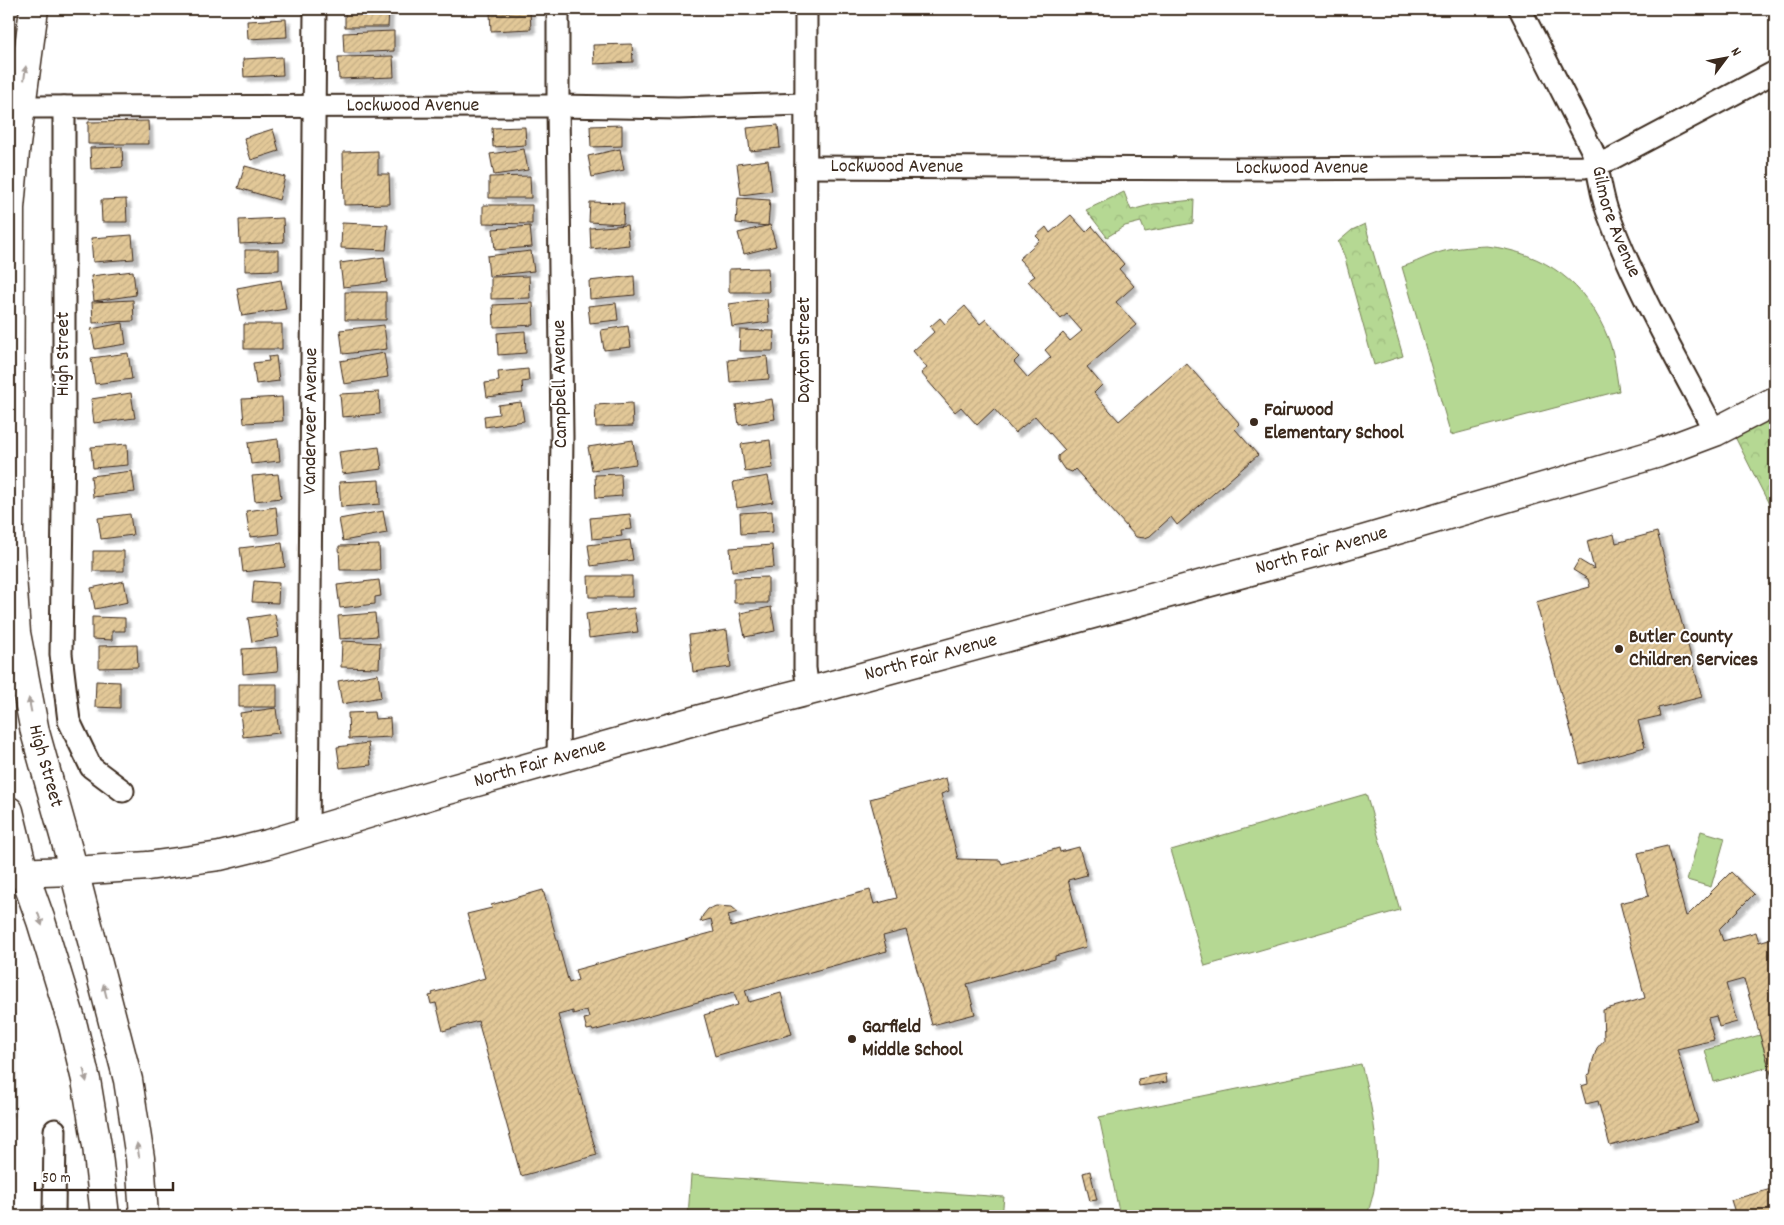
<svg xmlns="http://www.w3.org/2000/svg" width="1784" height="1225" font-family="Dekko,sans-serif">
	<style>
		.park { fill: url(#park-crowns); stroke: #788158 }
		.pitch { fill: #b5d893; stroke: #788158 }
		.building { fill: url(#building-hatch); stroke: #3b2a1e; filter: url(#shadow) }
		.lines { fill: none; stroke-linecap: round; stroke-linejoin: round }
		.minor-casing { stroke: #3b2a1e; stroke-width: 25 }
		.tertiary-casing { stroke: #3b2a1e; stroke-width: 31 }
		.trunk-casing { stroke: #3b2a1e; stroke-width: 31 }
		.minor { stroke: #fff; stroke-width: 21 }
		.tertiary { stroke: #fff; stroke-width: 28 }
		.trunk { stroke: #fff; stroke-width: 28 }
		.oneway { fill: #a79f9a }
		.poi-dot { fill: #3b2a1e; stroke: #fff; stroke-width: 2 }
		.labels { text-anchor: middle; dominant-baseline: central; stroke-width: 4; stroke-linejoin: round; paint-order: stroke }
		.street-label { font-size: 20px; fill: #3b2a1e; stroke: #fff }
		.poi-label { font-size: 20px; font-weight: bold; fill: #3b2a1e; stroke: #fff; text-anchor: start }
	</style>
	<defs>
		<pattern id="park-crowns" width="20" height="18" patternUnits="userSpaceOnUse" patternTransform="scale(1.25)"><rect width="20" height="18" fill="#b5d893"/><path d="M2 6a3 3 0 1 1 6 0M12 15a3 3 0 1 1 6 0" fill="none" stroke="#9dba7e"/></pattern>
		<pattern id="building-hatch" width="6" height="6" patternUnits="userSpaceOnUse" patternTransform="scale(1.25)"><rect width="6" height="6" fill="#e2c898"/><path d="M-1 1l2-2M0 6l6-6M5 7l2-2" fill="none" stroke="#c3ac83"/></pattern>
		<filter id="shadow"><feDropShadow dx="4.5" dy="4.5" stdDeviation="1" flood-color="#0004"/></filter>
	</defs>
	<rect width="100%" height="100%" fill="#fff"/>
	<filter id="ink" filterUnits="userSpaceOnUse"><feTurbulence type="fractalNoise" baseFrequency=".02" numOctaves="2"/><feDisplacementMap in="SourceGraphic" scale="10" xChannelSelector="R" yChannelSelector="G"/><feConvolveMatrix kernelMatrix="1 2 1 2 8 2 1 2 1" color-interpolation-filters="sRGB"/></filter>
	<g filter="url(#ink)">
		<!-- park -->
		<path class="park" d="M1124 192 1131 210 1154 204 1194 200 1193 223 1145 232 1141 222 1125 226 1107 237 1086 210Z
			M1365 224 1403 356 1374 365 1344 255 1338 242 1352 230Z
			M1775 401V516L1729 425Z"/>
		<!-- pitch -->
		<path class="pitch" d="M1487 246C1546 253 1586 283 1608 338 1615 355 1616 374 1619 391L1451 435 1402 267C1412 264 1421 259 1432 255 1449 248 1469 247 1487 246Z
			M1366 794 1400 910 1205 966 1171 850Z
			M1701 831 1725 838 1711 887 1687 880Z
			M1760 1035 1769 1067 1714 1082 1705 1050Z
			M1361 1064C1371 1103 1380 1142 1375 1182 1374 1194 1370 1205 1367 1216H1120L1099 1117Z
			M691 1175 1004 1197 1002 1216H688Z"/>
		<!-- building -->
		<path class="building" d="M345 9H389L388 27H345Z
			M530 11 531 29 491 31 490 13Z
			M286 19 287 37 248 39 247 21Z
			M394 31V51L344 53 343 33Z
			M632 44 633 62 594 64 593 45Z
			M393 56 394 77 339 79 338 57Z
			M282 57 283 75 244 77 243 59Z
			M148 121 149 144H88V122Z
			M622 125V146L591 147 590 126Z
			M778 125 780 148 750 151 747 128Z
			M525 127 526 145 493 147 492 128Z
			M273 129 279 151 251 160 244 138Z
			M122 147 123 167 91 169 90 148Z
			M524 149 528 170 494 175 490 154Z
			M620 149 624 170 592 177 588 156Z
			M378 151V174H389L390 204 344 205 343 152Z
			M768 160 772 191 741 195 737 164Z
			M245 166 285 177 279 200 238 188Z
			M530 176 531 198H489V177Z
			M738 198 770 200 768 226 736 223Z
			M126 199 127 222H102L101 200Z
			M590 202 624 203 623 224 589 222Z
			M483 205H532V224L483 223Z
			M1071 215 1086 232 1092 226 1124 264 1119 269 1134 286 1116 302 1136 325 1087 367 1102 385 1094 393 1119 421 1186 363 1240 424 1235 429 1258 455 1177 525 1171 517 1150 536 1145 538 1136 537 1075 469 1072 472 1064 469 1058 460V456L1065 450 1035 416 1015 433 994 409 977 425 961 407 955 412 921 373 927 368 913 351 934 332 930 327 940 318 945 324 965 306 980 324 986 319 1019 357 1014 362 1028 378 1051 357 1045 350 1063 333 1070 341 1082 331 1067 314 1061 319 1028 281 1035 276 1019 259 1040 240 1036 236 1046 227 1050 233Z
			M283 218 284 242 240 244 239 220Z
			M342 223 388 225 386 250 341 248Z
			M627 225 629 245 591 249 590 228Z
			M770 225 776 246 744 254 738 233Z
			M530 226 532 247 495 250 493 229Z
			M132 235 134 259 93 262 91 238Z
			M245 250H279V270L245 271Z
			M531 251 534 271 489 276 487 256Z
			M384 257 387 282 343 287 340 263Z
			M768 268 769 292H729V269Z
			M133 271 136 295 94 301 91 276Z
			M529 276 530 298 491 299V277Z
			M634 276 635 295 590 299 589 281Z
			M281 280 286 309 242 316 237 288Z
			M345 292H386V320H345Z
			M767 299 769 322 732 327 729 304Z
			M133 300 134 321 93 323 92 302Z
			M533 303 534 325 494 327 493 305Z
			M616 303 618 320 590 323 588 306Z
			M123 323 126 344 95 349 91 329Z
			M244 324H282V349H244Z
			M384 325 387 349 343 354 340 330Z
			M628 326 631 347 604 350 601 330Z
			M740 330 774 331 773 351H739Z
			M525 331 526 353 498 355 497 333Z
			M128 353 132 379 95 384 91 358Z
			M384 353 388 377 344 384 340 361Z
			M276 356 279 381 256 384 253 363 269 361 268 357Z
			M767 356 769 379 730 382 728 360Z
			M528 369 529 381 522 382 523 393 487 397 485 383 499 381 498 372Z
			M379 392 380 414 342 417 340 394Z
			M131 393 135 418 94 423 91 399Z
			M282 397 283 421 244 423 242 399Z
			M772 399 775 419 739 425 736 405Z
			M521 402 524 421 485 427 484 416 499 414 498 405Z
			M632 403 633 426 596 427 595 405Z
			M278 439 280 461 251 464 248 443Z
			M633 440 636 464 592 470 588 447Z
			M770 440 773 468 745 472 741 444Z
			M127 444 128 465 93 468 91 447Z
			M379 447 382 469 342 474 339 452Z
			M132 471 135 492 93 497 91 476Z
			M278 474 281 498 255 501 252 476Z
			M621 474 622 496 596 498 595 475Z
			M768 476 773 502 737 508 733 482Z
			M379 480 380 504 341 507 339 482Z
			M276 507 279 534 250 537 246 511Z
			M383 511 387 533 343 541 339 519Z
			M772 511 773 532 741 534 740 513Z
			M130 514 133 535 101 539 98 518Z
			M630 514 632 529 621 530 622 536 592 539 590 518Z
			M1657 532 1702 697 1658 708 1660 716 1638 721 1645 747 1580 764 1536 602 1590 587 1588 579 1573 570 1579 560 1594 569 1587 541 1614 534 1616 543Z
			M630 540 633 560 591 566 588 545Z
			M282 543 285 567 243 572 240 548Z
			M379 545 380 570H340L339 546Z
			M772 545 774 567 732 571 730 548Z
			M93 551H124V571H93Z
			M588 576H632V597H589Z
			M768 577V603H734V578Z
			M379 580 381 596 375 597V604L340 608 337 585Z
			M124 581 128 602 95 609 91 588Z
			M254 581 279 583 278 603 252 602Z
			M771 607 775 631 745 637 740 613Z
			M634 608 638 632 589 638 586 614Z
			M375 613 377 636 340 639 338 616Z
			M275 614 279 637 252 642 248 618Z
			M92 617 125 618V631H112V640L92 639Z
			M727 630 731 667 693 672 689 635Z
			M342 641 380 643 379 668 341 667Z
			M137 645 138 667 99 668V646Z
			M276 647 278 671 243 674 242 649Z
			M378 674 381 697 342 704 338 681Z
			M96 681 120 682V708L95 707Z
			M239 684H277V707H239Z
			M276 708 279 733 243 737 240 713Z
			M374 712 375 719 390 718 391 737 349 739 348 713Z
			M368 743 371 765 340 768 337 747Z
			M946 778 949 791 941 794 958 859 1000 860 1002 864 1059 848 1060 852 1079 847 1087 875 1068 880 1086 947 1055 956V959L967 984 975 1014 932 1025 906 930 883 936 887 951 745 990 749 1002 781 993 792 1034 715 1056 704 1015 738 1005 734 992 593 1031 592 1029 587 1030 584 1019 589 1018 587 1010 573 1014V1011L558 1015 597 1155 521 1176 478 1021 443 1031 436 1003 431 1004 429 996 433 995 432 993 485 978 467 914 492 908 491 905 543 890 569 983 578 980 575 970 714 932 711 919 700 922 703 915 708 909 716 906 732 907 738 912 728 915 731 927 870 890 874 904 897 898 870 799Z
			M1667 846 1686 916 1688 915 1731 872 1754 894 1719 929 1723 941 1756 932 1759 942 1775 937V1080L1773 1081 1744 979 1726 984 1737 1022 1719 1027 1716 1016 1708 1018 1714 1040 1677 1049 1698 1122 1610 1146 1598 1101 1586 1104 1581 1086 1588 1084 1587 1075 1590 1074 1593 1060 1597 1048 1604 1040 1603 1010 1645 998 1620 903 1649 896 1638 853Z
			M9 1047H11L10 1112H9Z
			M1166 1074 1167 1082 1139 1086 1138 1079Z
			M1090 1171 1097 1200 1090 1201 1083 1173Z
			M1775 1188V1216H1736L1731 1200Z"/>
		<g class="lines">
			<!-- minor casing -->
			<g class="minor-casing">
				<g id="minor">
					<path d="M806 9 805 668 808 691"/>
					<path id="s1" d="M1520 9 1592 150C1600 171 1600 194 1609 216 1637 291 1678 361 1715 432"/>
					<path id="s2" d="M21 107 558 106 678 108 805 104"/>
					<path d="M64 107V435L61 654 69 721 91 767 123 791"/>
					<path id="s3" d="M806 167 1262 169 1584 167 1597 164 1611 159 1775 72"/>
					<path d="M558 760 562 437 558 106V9"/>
					<path id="s4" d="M308 832 315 9"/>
					<path d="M54 1216 55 1130"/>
				</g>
			</g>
			<!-- tertiary casing -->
			<g class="tertiary-casing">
				<g id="tertiary">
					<path id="s5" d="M9 873 74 871 148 866 220 856 268 844 434 794 715 715 825 687 1339 547 1659 453 1715 432 1775 401"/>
				</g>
			</g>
			<!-- trunk casing -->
			<g class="trunk-casing">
				<g id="trunk">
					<path id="s6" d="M34 9 15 152 10 208 9 533 16 633 35 732 74 871 128 1080 140 1158 144 1216"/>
					<path d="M9 811 24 873 41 921 73 1026 86 1080 97 1146 105 1216"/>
				</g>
			</g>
			<!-- minor -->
			<use href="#minor" class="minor"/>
			<!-- tertiary -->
			<use href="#tertiary" class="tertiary"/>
			<!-- trunk -->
			<use href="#trunk" class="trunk"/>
		</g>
		<!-- one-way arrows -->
		<defs><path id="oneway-solid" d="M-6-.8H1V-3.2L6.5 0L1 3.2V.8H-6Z" transform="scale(1.25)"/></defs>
		<g class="oneway">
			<use href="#oneway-solid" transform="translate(25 73) rotate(-83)"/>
			<use href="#oneway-solid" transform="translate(30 705) rotate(-101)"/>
			<use href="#oneway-solid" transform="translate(40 919) rotate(72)"/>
			<use href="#oneway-solid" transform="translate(105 991) rotate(-104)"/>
			<use href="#oneway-solid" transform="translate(85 1075) rotate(77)"/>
			<use href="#oneway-solid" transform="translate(138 1150) rotate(-99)"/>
		</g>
	</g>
	<!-- markers -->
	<g class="poi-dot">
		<circle cx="1254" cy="422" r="5"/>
		<circle cx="1619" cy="649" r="5"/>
		<circle cx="852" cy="1039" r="5"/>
	</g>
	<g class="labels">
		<!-- street labels -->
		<g class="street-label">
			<text stroke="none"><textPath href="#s2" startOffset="392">Lockwood Avenue</textPath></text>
			<text stroke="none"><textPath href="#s3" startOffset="91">Lockwood Avenue</textPath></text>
			<text stroke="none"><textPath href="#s3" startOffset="496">Lockwood Avenue</textPath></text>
			<text stroke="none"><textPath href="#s1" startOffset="234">Gilmore Avenue</textPath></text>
			<text transform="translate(805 350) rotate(-90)">Dayton Street</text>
			<text transform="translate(64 354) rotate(-90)">High Street</text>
			<text transform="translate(561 384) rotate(-91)">Campbell Avenue</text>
			<text stroke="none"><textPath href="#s4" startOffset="411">Vanderveer Avenue</textPath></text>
			<text stroke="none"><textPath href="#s5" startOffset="1355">North Fair Avenue</textPath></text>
			<text stroke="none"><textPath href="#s5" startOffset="950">North Fair Avenue</textPath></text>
			<text stroke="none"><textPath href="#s5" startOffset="545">North Fair Avenue</textPath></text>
			<text stroke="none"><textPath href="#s6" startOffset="762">High Street</textPath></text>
		</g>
		<!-- poi labels -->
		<g class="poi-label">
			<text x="1264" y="411">Fairwood<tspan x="1264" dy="23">Elementary School</tspan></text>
			<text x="1629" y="638">Butler County<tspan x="1629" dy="23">Children Services</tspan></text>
			<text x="862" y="1028">Garfield<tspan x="862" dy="23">Middle School</tspan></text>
		</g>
	</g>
	<!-- margin -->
	<rect width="1784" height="1225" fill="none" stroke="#fff" stroke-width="30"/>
	<rect x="15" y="15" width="1754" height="1195" fill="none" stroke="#3b2a1e" stroke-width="2" filter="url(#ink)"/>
	<!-- north arrow -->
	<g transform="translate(1726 58) rotate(58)" stroke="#ffffff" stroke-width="4" paint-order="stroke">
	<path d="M0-4L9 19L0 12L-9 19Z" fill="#3b2a1e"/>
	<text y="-8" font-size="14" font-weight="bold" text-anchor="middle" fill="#3b2a1e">N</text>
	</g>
	<!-- scale -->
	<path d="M35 1182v8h138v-8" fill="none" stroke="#3b2a1e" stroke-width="2.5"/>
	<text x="42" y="1182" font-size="15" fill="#3b2a1e" stroke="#ffffff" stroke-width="4" paint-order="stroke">50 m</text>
</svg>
